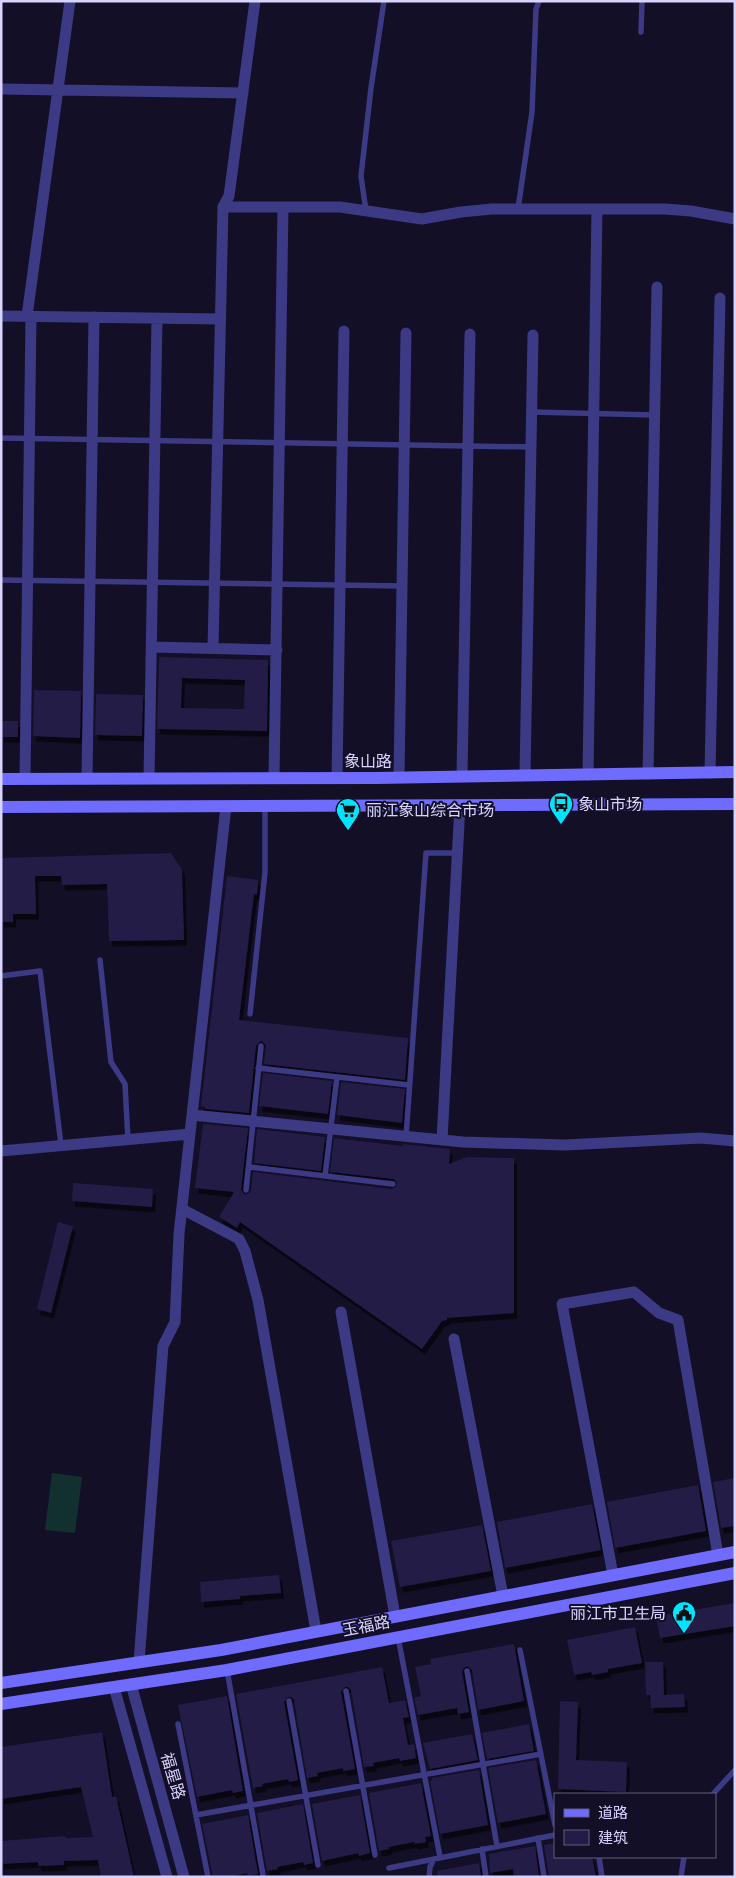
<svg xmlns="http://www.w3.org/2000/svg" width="736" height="1878" font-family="Roboto,'Noto Sans SC',sans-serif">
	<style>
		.green { fill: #12302f }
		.building { fill: #241b47; fill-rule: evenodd; filter: url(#shadow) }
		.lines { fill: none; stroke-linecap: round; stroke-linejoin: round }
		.lane { stroke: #3d3a85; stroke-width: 5.5 }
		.street { stroke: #3d3a85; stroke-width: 11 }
		.secondary { stroke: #6f6bff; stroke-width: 12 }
		.labels { text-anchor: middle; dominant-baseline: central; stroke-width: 4; stroke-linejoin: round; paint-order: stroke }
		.street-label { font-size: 16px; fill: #d9d4ff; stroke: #130f26 }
		.poi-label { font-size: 16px; fill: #d9d4ff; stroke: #130f26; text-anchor: start }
	</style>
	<defs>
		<filter id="shadow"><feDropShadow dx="3" dy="5.5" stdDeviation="0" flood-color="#0009"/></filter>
	</defs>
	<rect width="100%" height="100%" fill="#130f26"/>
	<!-- green -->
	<path class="green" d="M52 1473 82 1477 75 1533 45 1530Z"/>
	<!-- building -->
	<path class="building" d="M159 657 268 660 267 731 157 729ZM182 678 245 680 244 709 181 708Z
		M34 690 81 691 80 738 33 736Z
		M96 694 143 695 142 736 95 735Z
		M1 721H18V737H1Z
		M171 853 182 870 184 940 109 941 107 884 62 885 61 876H35L36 914H13V922H1V858Z
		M227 876 258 880 257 895 254 894 239 1020 408 1038 405 1080 264 1064 266 1046 264 1043 261 1041 256 1046 249 1113 205 1109V1107L201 1106Z
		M263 1073 332 1081 328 1114 259 1106Z
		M341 1082 405 1089 402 1123 337 1115Z
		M203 1124 248 1128 241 1190 245 1195 248 1194 251 1191 253 1172 392 1189 396 1187 397 1183 394 1179 330 1172 334 1138 403 1146V1144L450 1149 449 1164 467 1157 514 1158V1313L447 1318V1320L442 1321 422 1349 240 1222 237 1228 219 1217 234 1192 195 1188Z
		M257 1129 325 1137 321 1171 254 1163Z
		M73 1183 153 1189 152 1207 72 1201Z
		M58 1222 73 1226 51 1313 37 1309Z
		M735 1478V1526L721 1528 713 1482Z
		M698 1485 706 1531 615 1548 607 1502Z
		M592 1504 601 1550 505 1568 497 1522Z
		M482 1525 491 1571 400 1587 391 1541Z
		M279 1575 281 1593 240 1596V1599L201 1602 200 1582Z
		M735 1603V1626L660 1638 656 1616Z
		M635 1627 642 1663 608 1669V1672L592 1675 591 1672 574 1675 567 1640Z
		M514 1644 524 1701 478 1710 472 1670 467 1666 464 1668 462 1672 469 1712 458 1714 457 1708 418 1715 414 1698 421 1696 415 1667 431 1664 430 1659Z
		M645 1662H663L664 1695 684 1694 685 1707 651 1708 650 1695H646Z
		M382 1667 389 1703 405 1700 409 1717 403 1718 408 1745 414 1744 416 1758 400 1761 399 1758 373 1763 374 1766 364 1767 351 1690 348 1687H345L341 1692 355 1769 343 1771V1768L317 1773 318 1776 307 1778 294 1700 291 1697H288L284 1702 298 1780 289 1782 288 1779 262 1784 263 1786 253 1788 236 1694Z
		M227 1696 243 1791 233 1793 232 1790 197 1797 178 1705Z
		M560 1701 578 1702 576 1760 627 1762 626 1792 558 1789Z
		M529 1724 534 1751 487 1759 482 1733Z
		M102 1732 112 1797 116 1796 134 1877H101L98 1860 64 1861V1865L38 1866V1862L1 1864V1841L65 1836 66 1838 93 1837 81 1787 1 1799V1747Z
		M472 1734 478 1760 430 1769 423 1743Z
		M536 1760 546 1814 498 1823 488 1768Z
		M479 1770 488 1825 440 1834 430 1781 432 1780V1778Z
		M421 1783 431 1836 425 1837 426 1842 415 1844 414 1842 389 1847V1849L379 1851 369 1793Z
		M360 1795 370 1853 359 1856 358 1853 322 1861 312 1804Z
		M303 1804 313 1863 304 1865 303 1862 277 1867 278 1869 267 1871 257 1813Z
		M248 1815 258 1874 248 1876 247 1873 229 1877H213L202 1824Z
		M555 1843V1857H592L596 1877H549L544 1845Z
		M535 1846 539 1877H514L513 1869 490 1873 489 1854Z
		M479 1863 481 1877H438L437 1871Z"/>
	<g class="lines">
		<!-- lane -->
		<path class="lane" d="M641 32 642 1
			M518 209 532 112 536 9 539 1
			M366 211 361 176 371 88 384 1
			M532 412 655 415
			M1 438 531 447
			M1 580 402 586
			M100 960 111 1062 125 1084 128 1140
			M1 976 40 971 61 1145
			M250 1014 265 872V806
			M258 1068 409 1085
			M406 1137 426 853H458
			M249 1167 393 1184
			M325 1176 337 1077
			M246 1190 261 1046
			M398 1637 440 1857
			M520 1650 555 1825
			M227 1670 263 1875
			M467 1671 497 1846
			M346 1691 375 1855
			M289 1701 318 1865
			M178 1724 208 1877
			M713 1794 735 1770
			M196 1815 541 1754
			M538 1838 544 1877
			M482 1849 486 1877
			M599 1857 602 1877
			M389 1868 555 1835
			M429 1877 430 1867 434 1859
			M681 1877 684 1857"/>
		<!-- street -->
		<path class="street" d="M1 89 243 93
			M223 207H340L422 219 461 212 492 209H665L691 211 735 219
			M1 316 220 319
			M27 316 70 1
			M152 647 277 650
			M213 648 223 207 229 196 255 1
			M710 773 720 298
			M648 774 657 287
			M525 775 533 335
			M588 775 597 209
			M462 776 470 334
			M399 777 406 333
			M149 778 157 318
			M274 778 283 207
			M337 778 344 331
			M25 779 31 316
			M87 779 94 317
			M192 1115 463 1142 565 1145 701 1138 735 1141
			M442 1140 460 805
			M1 1151 190 1134
			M182 1209 239 1239 245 1251 258 1300 316 1631
			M341 1312 395 1616
			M454 1339 503 1596
			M613 1575 562 1304 634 1292 659 1313 678 1320 718 1555
			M139 1662 163 1346 175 1322 179 1234 226 806
			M131 1684 184 1877
			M114 1687 167 1877"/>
		<!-- secondary -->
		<path class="secondary" d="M1 779 376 778 735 772
			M1 807 735 804
			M1 1683 221 1650 735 1552
			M1 1704 227 1670 735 1573"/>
	</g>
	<!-- icons -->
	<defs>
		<g id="bus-pin" transform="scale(1.25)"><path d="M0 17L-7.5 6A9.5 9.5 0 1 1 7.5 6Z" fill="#00e5ff" stroke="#130f26"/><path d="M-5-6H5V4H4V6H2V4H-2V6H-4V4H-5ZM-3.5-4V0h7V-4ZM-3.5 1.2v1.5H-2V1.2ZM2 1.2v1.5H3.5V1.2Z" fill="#111"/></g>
		<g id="supermarket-pin" transform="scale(1.25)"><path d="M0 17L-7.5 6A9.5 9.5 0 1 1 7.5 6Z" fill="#00e5ff" stroke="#130f26"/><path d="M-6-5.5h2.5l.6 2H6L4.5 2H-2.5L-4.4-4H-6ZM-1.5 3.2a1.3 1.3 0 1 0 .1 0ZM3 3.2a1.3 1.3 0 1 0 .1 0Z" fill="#111"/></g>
		<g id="civic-pin" transform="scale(1.25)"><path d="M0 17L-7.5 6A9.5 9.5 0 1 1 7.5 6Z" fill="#00e5ff" stroke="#130f26"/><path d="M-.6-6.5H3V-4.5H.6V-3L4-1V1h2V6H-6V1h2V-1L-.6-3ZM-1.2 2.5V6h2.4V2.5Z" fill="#111"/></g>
	</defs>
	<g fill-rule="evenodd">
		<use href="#bus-pin" x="561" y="804"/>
		<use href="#supermarket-pin" x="348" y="810"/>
		<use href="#civic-pin" x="684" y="1613"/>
	</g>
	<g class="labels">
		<!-- street labels -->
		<g class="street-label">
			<text x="368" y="761">象山路</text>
			<text transform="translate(366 1626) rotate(-11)">玉福路</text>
			<text transform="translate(173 1776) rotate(74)">福星路</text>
		</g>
		<!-- poi labels -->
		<g class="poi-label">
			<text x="578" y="804">象山市场</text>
			<text x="366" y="810">丽江象山综合市场</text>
			<text x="666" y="1613" text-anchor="end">丽江市卫生局</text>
		</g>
	</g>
	<!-- border -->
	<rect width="736" height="1878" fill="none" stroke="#d9d4ff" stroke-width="5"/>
	<!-- legend -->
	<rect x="554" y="1793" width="162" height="65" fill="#130f26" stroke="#625e7d"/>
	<rect x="564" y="1809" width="25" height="8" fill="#6f6bff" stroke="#625e7d"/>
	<text x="598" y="1818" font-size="15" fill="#d9d4ff">道路</text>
	<rect x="564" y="1830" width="25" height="15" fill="#241b47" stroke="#625e7d"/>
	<text x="598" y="1843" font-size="15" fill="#d9d4ff">建筑</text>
</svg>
